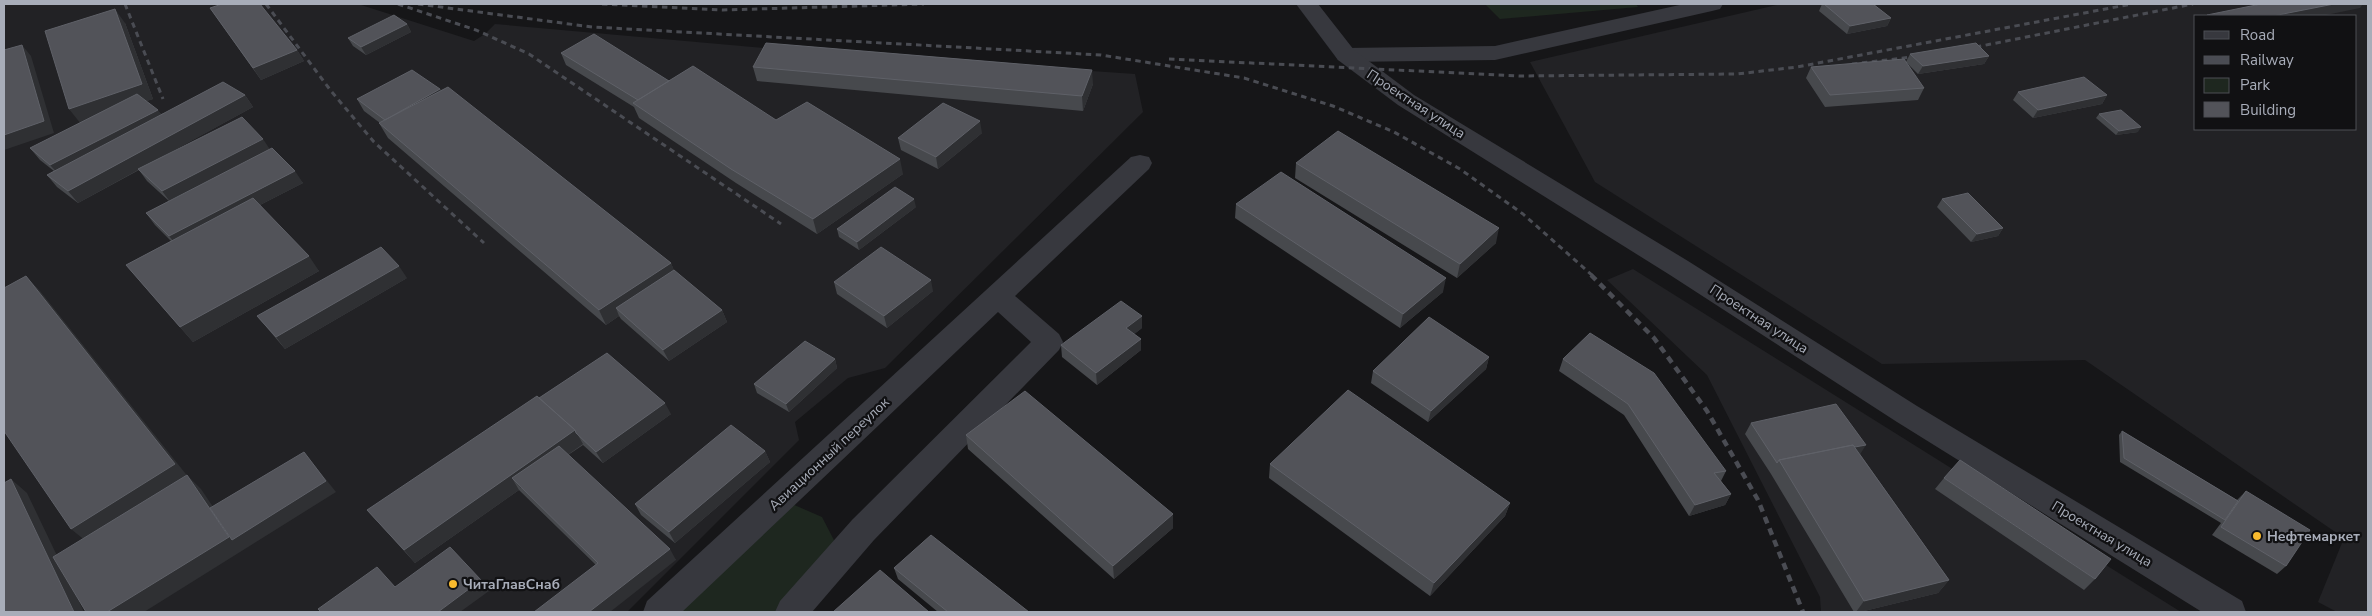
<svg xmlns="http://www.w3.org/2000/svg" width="2372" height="616" font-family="'Nunito Sans',sans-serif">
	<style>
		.built { fill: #222225; fill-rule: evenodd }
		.green { fill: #1e271f }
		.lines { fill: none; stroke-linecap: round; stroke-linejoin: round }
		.minor { fill: #37383e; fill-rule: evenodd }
		.tertiary { fill: #37383e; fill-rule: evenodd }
		.rail-far1 { stroke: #4a4c53; stroke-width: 3; stroke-dasharray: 5.5 4.5; stroke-linecap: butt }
		.rail { stroke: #4a4c53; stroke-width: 4.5; stroke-dasharray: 7 5.5; stroke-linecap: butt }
		.wall { fill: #47494d }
		.shaded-wall { fill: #2f3033 }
		.building { fill: #525359; stroke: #5f6168 }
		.poi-dot { fill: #f9ba2e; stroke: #111113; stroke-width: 2 }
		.labels { text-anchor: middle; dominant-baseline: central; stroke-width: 4.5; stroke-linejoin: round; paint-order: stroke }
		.street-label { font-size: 14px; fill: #a8adb9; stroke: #111113 }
		.poi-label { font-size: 14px; font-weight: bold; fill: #a8adb9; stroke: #111113; text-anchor: start }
	</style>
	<rect width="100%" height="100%" fill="#161618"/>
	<!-- built -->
	<path class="built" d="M4 4H358L474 41 485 34 495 24 774 49 1135 74 1143 112 885 368 848 378 795 422 799 440 627 612H4Z
		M1781 4H2368V612H2337L2318 602 2344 538 2085 360 1882 364 1595 182 1530 62ZM2196 16H2356V129H2196Z
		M1633 269 2181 612H1821L1820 597 1707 375 1607 280Z"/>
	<!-- green -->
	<path class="green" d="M1485 4H1636L1638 7 1500 19Z
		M792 504 822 517 837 546 778 612H678Z"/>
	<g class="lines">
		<!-- minor -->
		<path class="minor" d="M1684 4H1723L1720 9 1712 11 1495 60 1346 62 1338 60 1335 55 1338 50 1346 48 1495 46Z
			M1140 155 1149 157 1152 163 1149 169 1015 296 1059 334 1063 342 1059 350 874 540 812 612H775L780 601 852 520 1031 342 998 312 682 612H643L647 601 1131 157Z"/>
		<!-- tertiary -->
		<path class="tertiary" d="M1296 4H1318L1354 50 1414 95 1688 261 1917 406 2242 601 2246 612H2202L1897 422 1670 275 1398 105 1338 60Z"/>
		<!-- rail-far1 -->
		<path class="rail-far1" d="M125 4 163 99
			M266 4 331 91 374 142 484 243
			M398 4 476 30 529 54 781 224
			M418 4 592 27 1101 55 1244 78 1333 106 1394 132 1460 169 1523 214 1593 276
			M602 4 723 10 924 4
			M1966 49 2193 4
			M1169 59 1520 76 1737 74 1797 67 2132 4
			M1852 64 1921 56"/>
		<!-- rail -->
		<path class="rail" d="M1591 275 1654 338 1707 411 1758 500 1803 612"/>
	</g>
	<!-- wall -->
	<path class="wall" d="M1822 4H1873L1891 18 1887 26 1847 34 1819 11Z
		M210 8 297 50 304 61 261 80Z
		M125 23 153 99 146 101 161 114 245 95 253 107 163 156 271 149 303 183 260 205 319 271 193 342 126 265 171 241 155 225 146 213 169 201 147 181 139 170 78 203 57 187 47 175 54 171 40 160 30 148 80 123Z
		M407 24 411 32 366 55 353 46 348 38Z
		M561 53 669 81 776 120 903 174 817 234 736 183 639 118 634 107 566 65Z
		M1910 54 1989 56 1984 64 1918 74 1906 62Z
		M753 67 1093 84 1083 111 757 81Z
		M1811 67 1924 88 1918 100 1825 107 1806 78Z
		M440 89 442 91 671 263 674 271 722 310 727 322 669 361 621 319 619 316 606 325 388 138 379 123H380L364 111 357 99Z
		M2018 92 2107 95 2102 104 2033 118 2013 100Z
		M2099 114 2138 132 2116 135 2096 118Z
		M982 133 938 169 901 150 898 138Z
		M1296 163 1496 243 1457 278 1295 178Z
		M1942 199 2003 228 1998 236 1971 242 1937 207Z
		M1236 204 1443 292 1400 328 1235 218Z
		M916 207 859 250 839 237 837 229Z
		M407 278 285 349 257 316Z
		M834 282 933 291 887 328 837 294Z
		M1142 328 1134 334 1141 339V350L1097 385 1062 357 1061 345Z
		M1489 357 1486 369 1428 422 1371 383 1373 371Z
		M835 359 837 368 789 412 757 393 754 384Z
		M1563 359 1726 471 1721 481 1731 494 1725 505 1689 516 1624 415 1559 371Z
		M539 398 671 414 603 463 583 445 568 455 676 560 596 565 519 490 415 563 367 510Z
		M1751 423 1860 454 1949 580 1938 593 1860 612H1854L1771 474 1745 434Z
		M2122 431 2237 500 2246 491 2286 566 2277 574 2212 535 2221 523 2120 462 2119 435Z
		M966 435 1173 514V528L1114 579 968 449Z
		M765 451 770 462 675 543 641 515 635 504Z
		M1270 464 1510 503 1505 516 1430 596 1269 478Z
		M1944 478 2095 579 2084 590 1935 489Z
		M894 568 1029 612H938L898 579Z"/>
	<!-- shaded-wall -->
	<path class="shaded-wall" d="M2334 4H2363L2360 8 2321 16H2273Z
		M115 9 125 23 153 99 81 124 69 109Z
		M1891 18 1887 26 1847 34 1850 26Z
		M407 24 411 32 366 55 361 47Z
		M22 45 31 56 54 133 4 150V135Z
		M297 50 304 61 261 80 253 68Z
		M1989 56 1984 64 1918 74 1923 66Z
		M1092 70 1093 84 1083 111 1082 96Z
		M440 89 447 101 385 120Z
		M245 95 253 107 78 203 68 191Z
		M2107 95 2102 104 2033 118 2038 110Z
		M158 110 167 122 61 177 50 165Z
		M980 121 982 133 938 169 936 157Z
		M2141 127 2138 132 2116 135 2119 131Z
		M263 139 271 151 171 203 162 191Z
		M900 159 903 174 817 234 813 219Z
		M295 171 303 183 178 247 169 236Z
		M914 199 916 207 859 250 857 242Z
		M1499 228 1496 243 1457 278 1460 264Z
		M2003 228 1998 236 1971 242 1977 234Z
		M309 256 319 271 193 342 180 327Z
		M671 263 677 278 616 308 619 316 606 325 599 310Z
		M399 266 407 278 285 349 276 337Z
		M26 276 40 291 189 478 87 542 71 529Z
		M1446 278 1443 292 1400 328 1403 314Z
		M931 280 933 291 887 328 884 316Z
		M722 310 727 322 669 361 663 350Z
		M1142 316V328L1127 340 1126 328Z
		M1141 339V350L1097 385 1096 373Z
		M1489 357 1486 369 1428 422 1431 411Z
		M835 359 837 368 789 412 786 404Z
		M665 403 671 414 603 463 596 452Z
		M575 430 583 444 521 488 512 478 519 490 415 563 404 550Z
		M1866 445 1859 456 1780 462Z
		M765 451 770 462 675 543 669 532Z
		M304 452 336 492 144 612H107L187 475 201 489 234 538Z
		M11 479 27 493 84 612H74Z
		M1731 494 1725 505 1689 516 1695 505Z
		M1510 503 1505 516 1430 596 1434 583Z
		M1173 514V528L1114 579 1113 566Z
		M670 549 676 560 610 612H589Z
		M481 580 489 591 460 612H438Z
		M1949 580 1938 593 1860 612H1856L1864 601Z"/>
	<!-- building -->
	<path class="building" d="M222 4H260L297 50 253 68 210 8Z
		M1824 4H1873L1891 18 1850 26Z
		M2261 4H2334L2273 16H2210L2207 15Z
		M115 9 142 84 69 109 45 31Z
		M394 15 407 24 361 47 348 38Z
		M594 34 669 81 638 100 561 53Z
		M766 43 1092 70 1082 96 753 67Z
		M1976 43 1989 56 1923 66 1910 54Z
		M22 45 44 121 4 135V50Z
		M1904 59 1924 88 1830 95 1811 67Z
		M693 66 776 120 807 102 900 159 813 219 731 169 633 103Z
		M412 70 440 89 385 120 357 99Z
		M2084 77 2107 95 2038 110 2018 92Z
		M223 82 245 95 68 191 47 175Z
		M448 87 671 263 599 310 379 123Z
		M137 94 158 110 50 165 30 148Z
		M943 103 980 121 936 157 898 138Z
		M2121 110 2141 127 2119 131 2099 114Z
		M242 117 263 139 162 191 138 169Z
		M1338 131 1499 228 1460 264 1296 163Z
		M272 148 295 171 169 236 146 213Z
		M1281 172 1446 278 1403 314 1236 204Z
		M895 187 914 199 857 242 837 229Z
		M1968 193 2003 228 1977 234 1942 199Z
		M253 198 309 256 180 327 126 265Z
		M381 247 399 266 276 337 257 316Z
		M881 247 931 280 884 316 834 282Z
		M674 270 722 310 663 350 616 308Z
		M26 276 175 464 71 529 4 431V288Z
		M1121 301 1142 316 1126 328 1141 339 1096 373 1061 345Z
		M1429 317 1489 357 1431 411 1373 371Z
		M1590 333 1654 373 1726 471 1714 473 1731 494 1695 505 1628 404 1563 359Z
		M805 341 835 359 786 404 754 384Z
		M607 353 665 403 596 452 576 433 575 430 539 398Z
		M1348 390 1510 503 1434 583 1270 464Z
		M1025 391 1173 514 1113 566 966 435Z
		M537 396 575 430 404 550 367 510Z
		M1836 404 1866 445 1855 447 1853 445 1779 460 1777 463 1751 423Z
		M731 425 765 451 669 532 635 504Z
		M2122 431 2238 501 2225 520 2124 458Z
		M1853 445 1949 580 1864 601 1779 460Z
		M559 446 670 549 589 612H534L598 563 512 478Z
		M304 452 326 481 232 540 210 508Z
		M1960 460 2111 559 2095 579 1944 478Z
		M187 475 229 537 107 612H86L53 557Z
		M11 479 74 612H4V483Z
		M2246 491 2310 530 2286 566 2221 527Z
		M931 535 1029 612H948L894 568Z
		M450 547 481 580 438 612H321L318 609 377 567 395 587Z
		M880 570 929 612H833Z"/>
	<!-- markers -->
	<g class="poi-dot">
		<circle cx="2257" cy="536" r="5"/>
		<circle cx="453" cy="584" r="5"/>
	</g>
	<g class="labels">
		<!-- street labels -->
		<g class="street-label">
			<text transform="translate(1416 104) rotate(33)">Проектная улица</text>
			<text transform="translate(1759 319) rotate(33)">Проектная улица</text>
			<text transform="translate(829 454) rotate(-43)">Авиационный переулок</text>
			<text transform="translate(2102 534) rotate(31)">Проектная улица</text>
		</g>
		<!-- poi labels -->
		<g class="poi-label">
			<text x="2267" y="536">Нефтемаркет</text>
			<text x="463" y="584">ЧитаГлавСнаб</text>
		</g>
	</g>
	<!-- border -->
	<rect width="2372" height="616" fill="none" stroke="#a8adb9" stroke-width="10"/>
	<!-- legend -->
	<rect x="2194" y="15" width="162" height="115" fill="#111113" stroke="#4d4f55"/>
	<rect x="2204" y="31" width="25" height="8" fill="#37383e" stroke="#4d4f55"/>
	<text x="2240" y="40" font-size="15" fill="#a8adb9">Road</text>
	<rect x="2204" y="56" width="25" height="8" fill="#4a4c53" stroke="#4d4f55"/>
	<text x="2240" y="65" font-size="15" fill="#a8adb9">Railway</text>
	<rect x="2204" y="78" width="25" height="15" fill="#1e271f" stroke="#4d4f55"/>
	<text x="2240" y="90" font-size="15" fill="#a8adb9">Park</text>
	<rect x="2204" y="102" width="25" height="15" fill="#525359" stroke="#4d4f55"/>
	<text x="2240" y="115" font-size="15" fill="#a8adb9">Building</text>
</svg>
